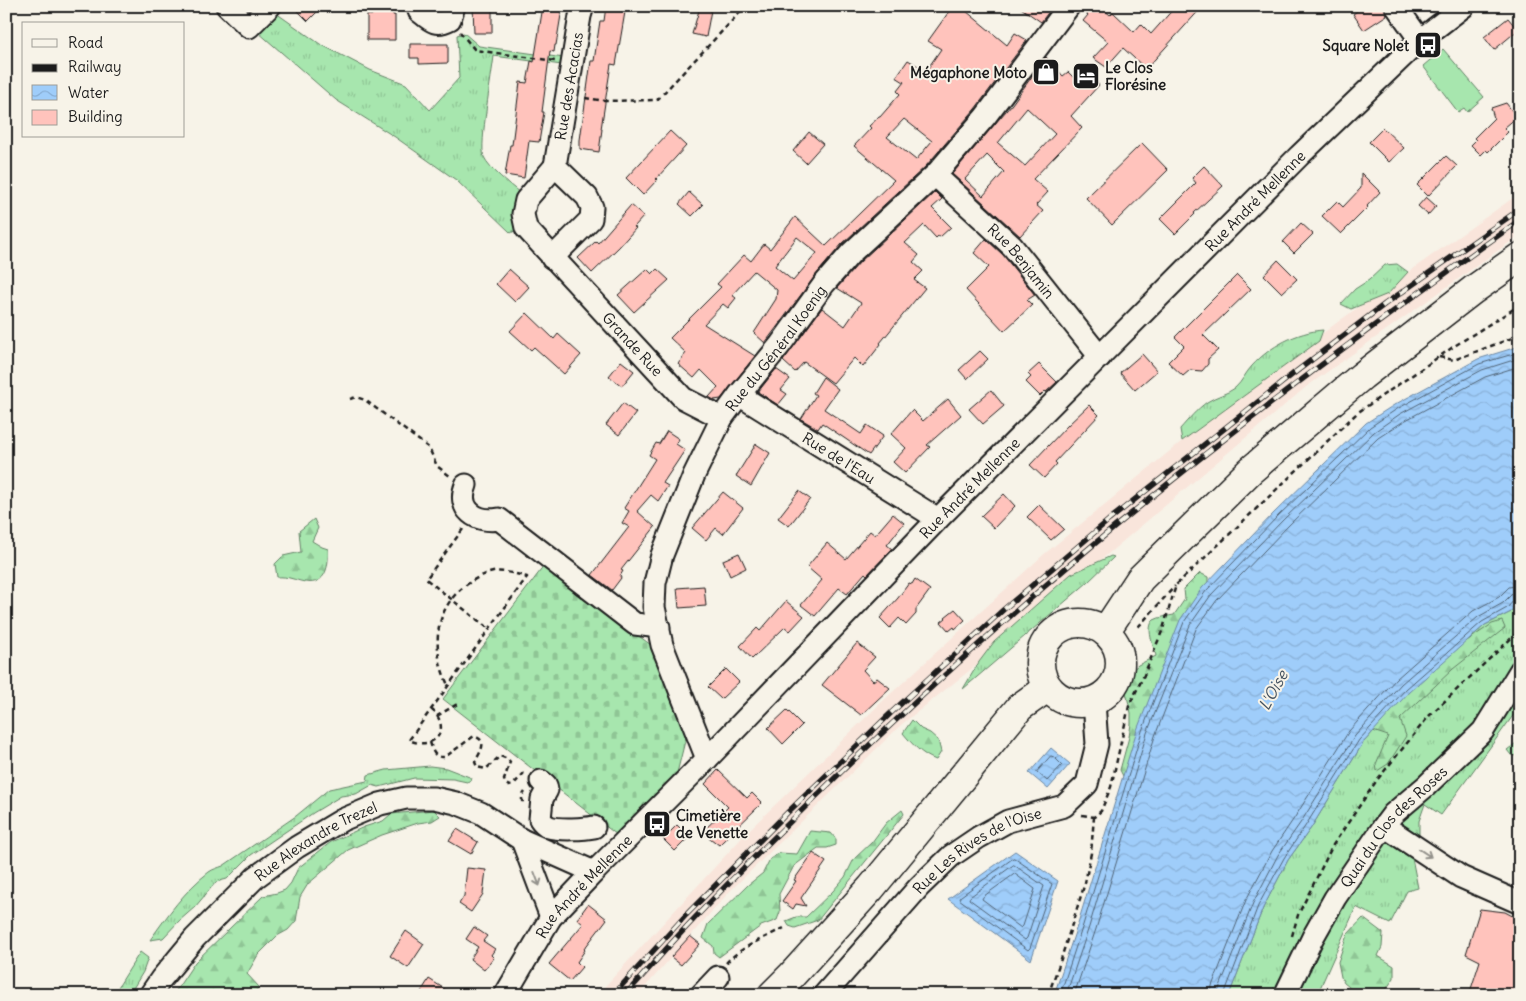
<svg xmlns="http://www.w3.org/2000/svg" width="1526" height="1001" font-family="Delius,sans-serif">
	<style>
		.built { fill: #f9e5db }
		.grass { fill: url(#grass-tufts); stroke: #628165 }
		.forest { fill: url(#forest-firs); stroke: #628165 }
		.cemetery { fill: url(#cemetery-stones); stroke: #628165 }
		.park { fill: #a7e6ae; stroke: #628165 }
		.water { fill: url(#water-waves); stroke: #6b86a1 }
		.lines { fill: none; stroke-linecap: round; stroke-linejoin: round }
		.shore { stroke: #506375; stroke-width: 1 }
		.building { fill: #ffc3bc; stroke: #1c1c1c; fill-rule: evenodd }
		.minor-casing { stroke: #1c1c1c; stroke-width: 25 }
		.major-casing { stroke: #1c1c1c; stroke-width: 31 }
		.path { stroke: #1c1c1c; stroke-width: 2.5; stroke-dasharray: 5 4; stroke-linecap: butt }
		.minor { stroke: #f7f3e8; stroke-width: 21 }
		.major { stroke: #f7f3e8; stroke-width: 28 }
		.rail-casing { stroke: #1c1c1c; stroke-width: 5.5 }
		.rail { stroke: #f7f3e8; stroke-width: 4; stroke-dasharray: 11; stroke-linecap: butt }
		.oneway { stroke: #94928c }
		.labels { text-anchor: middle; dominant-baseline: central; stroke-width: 4; stroke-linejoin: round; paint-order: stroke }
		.poi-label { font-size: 15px; font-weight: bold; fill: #1c1c1c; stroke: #f7f3e8; text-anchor: end }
		.street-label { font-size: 15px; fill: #1c1c1c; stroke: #f7f3e8 }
		.water-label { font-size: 16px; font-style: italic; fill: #43515f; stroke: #f7f3e8 }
	</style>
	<defs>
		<pattern id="grass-tufts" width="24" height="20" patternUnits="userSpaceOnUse" patternTransform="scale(1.25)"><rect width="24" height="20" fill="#a7e6ae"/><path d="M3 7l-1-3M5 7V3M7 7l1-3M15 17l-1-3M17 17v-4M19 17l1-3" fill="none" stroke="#8fc595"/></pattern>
		<pattern id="forest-firs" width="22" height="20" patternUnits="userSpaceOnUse" patternTransform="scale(1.25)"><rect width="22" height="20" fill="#a7e6ae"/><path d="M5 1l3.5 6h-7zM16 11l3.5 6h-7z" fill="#8fc595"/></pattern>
		<pattern id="cemetery-stones" width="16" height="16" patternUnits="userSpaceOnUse" patternTransform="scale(1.25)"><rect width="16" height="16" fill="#a7e6ae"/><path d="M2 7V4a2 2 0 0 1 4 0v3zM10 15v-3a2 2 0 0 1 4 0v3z" fill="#8fc595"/></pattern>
		<pattern id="water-waves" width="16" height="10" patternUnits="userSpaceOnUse" patternTransform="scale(1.25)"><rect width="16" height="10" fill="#9fcdfa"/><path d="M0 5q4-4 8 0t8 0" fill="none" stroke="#88afd6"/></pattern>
	</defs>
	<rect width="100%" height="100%" fill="#f7f3e8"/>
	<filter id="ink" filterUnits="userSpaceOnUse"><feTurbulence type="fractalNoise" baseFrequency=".02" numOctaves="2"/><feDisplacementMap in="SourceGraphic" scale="10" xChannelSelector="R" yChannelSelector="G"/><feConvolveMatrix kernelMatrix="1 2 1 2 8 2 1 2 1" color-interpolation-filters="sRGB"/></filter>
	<g filter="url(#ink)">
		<!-- built -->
		<path class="built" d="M1520 193V235L1306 387 969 671 902 724 730 891 638 995H597L749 830 885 699 1042 556 1182 441 1339 321Z"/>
		<!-- grass -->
		<path class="grass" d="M276 13 320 44 370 70 406 84 430 110 459 78 457 35 464 33 479 46 564 58 562 65 494 56C492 74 479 145 484 157 489 168 510 185 520 193 511 206 514 215 518 229L511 233 456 180 395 137 336 100 258 32Z
			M1397 264 1408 272 1388 294 1351 309 1341 304 1355 289 1369 280 1385 265Z
			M1323 330 1319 341 1182 441 1180 429C1188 420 1197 409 1207 402 1216 396 1227 394 1235 388 1242 382 1246 372 1252 366 1270 346 1297 332 1323 330Z
			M1111 556 1114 557 1087 583 963 689 979 662 994 642 1071 574Z
			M1520 601V706L1441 815 1425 804 1419 821V839L1411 853 1418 888 1407 891 1390 924 1356 907 1317 995H1229L1263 908 1288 860 1311 828 1363 743 1409 692 1485 625 1511 612Z
			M430 766 446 768 472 778 471 780 467 782 453 779 414 778 379 787 372 785 356 794 341 796 313 813 251 855 227 879 216 882 195 907 179 921 163 938 150 940C167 916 185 890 209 872 213 869 218 868 223 866L296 816 329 789 367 781 368 775 386 770Z
			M140 952 148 958 143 972 129 995H116L115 992Z"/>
		<!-- forest -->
		<path class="forest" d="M314 519 318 528 312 541 322 547 328 549C329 564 327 586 305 582 294 580 288 576 277 577L275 564 283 556 301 552 299 531Z
			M1200 573 1208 577V589L1126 782 1120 770 1129 737 1131 724V713L1125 688 1130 672 1138 665 1156 656C1154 647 1145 627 1154 620 1159 617 1169 616 1174 615L1185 599 1184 589Z
			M1502 621 1505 628 1453 669 1400 719 1406 736 1388 764 1377 771 1376 764 1388 736 1373 731 1378 719 1446 655 1492 624Z
			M912 720 921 729 930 733 938 740 941 752 936 760C922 755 912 744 903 733Z
			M1520 740V757L1511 755 1507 750Z
			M434 810 440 816 432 821 418 823 382 835 348 850 308 884 300 897 296 921 288 930 277 936 258 955 247 974 259 987 252 995H173L195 962 263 896 277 893 285 890 291 883 298 868 331 842 364 827 383 821 391 814Z
			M902 810 904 814 818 920 795 928 789 926 786 921 796 917H806L833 891 845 877 854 859 872 842 886 823Z
			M810 831 831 833 836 839V845L827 848H818L794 866 779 894 780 912 777 920 761 926 719 957 714 953 713 946 703 938 708 924 748 885 763 873 770 859 779 853 797 854Z
			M1363 918 1383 933 1382 947 1378 956 1394 966V978L1382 995H1352L1349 987 1344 983 1341 977 1338 962 1347 935Z"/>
		<!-- cemetery -->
		<path class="cemetery" d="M544 566 651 645 687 733 677 773 617 835 443 699Z"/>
		<!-- park -->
		<path class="park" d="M1443 49 1484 97 1467 112 1464 108 1458 112 1423 66Z"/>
		<!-- water -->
		<path class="water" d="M1520 346V601L1511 612 1485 625 1409 692 1363 743 1311 828 1288 860 1263 908 1229 995H1054L1078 923 1137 730 1180 620 1202 588 1274 513 1366 423 1394 405 1478 359Z
			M1051 748 1070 764 1048 789 1029 773Z
			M1015 851 1058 881 1031 960 948 899Z"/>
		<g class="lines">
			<!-- shore -->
			<path class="shore" d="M1051 756 1054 757 1062 765 1047 781 1037 772Z
				M1014 858 1052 884 1030 948 1028 950 959 899 960 897Z
				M1014 865 1044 886 1027 938 1025 940 969 899 970 897Z
				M1015 874 1035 889 1023 926 1021 928 982 899 983 897Z
				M1060 995 1083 925 1142 731 1184 622 1206 591 1278 516 1370 427 1397 409 1479 364 1520 352
				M1066 995 1089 927 1147 733 1190 625 1211 595 1282 521 1374 432 1400 414 1482 370 1520 358
				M1074 995 1096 929 1155 736 1196 629 1217 600 1288 526 1378 438 1404 421 1485 377 1520 366
				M1211 995 1212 986 1246 900 1272 851 1295 817 1349 731 1396 679 1473 611 1499 597 1509 587 1520 585
				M1218 995 1219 989 1253 903 1278 855 1301 822 1355 736 1401 684 1478 617 1503 603 1512 594 1520 592
				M1224 995 1258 906 1284 858 1306 825 1359 740 1406 689 1482 622 1507 608 1515 599H1520"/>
		</g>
		<!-- building -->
		<path class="building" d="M293 6H323L308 21Z
			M374 6H393V15H395V40H367V15H372V8H374Z
			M473 6H492V33H474Z
			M543 6 562 9 556 45H555L554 52 550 51 542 112H544L539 142 529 141 524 178 505 175 510 145H512L520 82 527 83 531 61 534 62Z
			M606 6H626L616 65 611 64 601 129H602L599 152 580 149V140L591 61H594L600 21H604Z
			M953 6H960L1007 45 1015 33 1027 40 975 109 926 166 842 244 815 276 765 343 754 333 776 299 777 290 754 271 732 295 736 298 728 308 723 304 704 324 755 356 721 399 714 400 709 397 718 387 701 370 694 378 678 364 686 353 670 338 721 287 717 284 744 255 751 261 764 244 770 249 795 217 826 246 894 180 854 146 871 128 869 126 879 117H880L900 94 897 91 904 82 896 77 908 60 926 71 941 49 928 41ZM904 119 932 141 916 160 887 137ZM797 237 817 253 793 281 775 266Z
			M1018 6H1053L1041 22Z
			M1081 6H1100L1110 15 1113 12 1134 32 1141 24 1151 34 1176 6H1203L1146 69 1123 48 1106 67 1093 58 1108 42 1083 21 1088 15 1081 9Z
			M1364 6H1384L1387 15 1364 30 1353 14Z
			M700 7 711 10 706 37 692 34Z
			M1508 18 1518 30 1494 50 1484 37Z
			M410 44H448V63L419 64V58H410Z
			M1046 57 1063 76 1068 72 1074 78 1081 70 1096 78 1094 80 1099 85 1071 116 1082 128 1033 179 1048 192 1036 205 1043 211 1020 236 952 174 1012 104ZM1027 108 1055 134 1025 166 998 143ZM987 155 1004 172 983 196 965 179Z
			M1506 103 1517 117 1504 128 1508 132 1488 152 1486 150 1481 155 1471 145 1476 140 1474 138 1494 118 1491 108Z
			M1383 128 1404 148 1389 162 1369 142Z
			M670 131 686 146 656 179 657 180 643 195 626 178Z
			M809 132 823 144 806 163 793 151Z
			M1142 143 1168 170 1112 225 1086 198Z
			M1446 156 1457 166 1428 196 1417 185Z
			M1204 166 1223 186 1194 213 1195 214 1175 234 1160 219 1196 183 1192 178Z
			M1361 173 1380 192 1367 206 1368 207 1341 234 1322 216 1337 201 1343 207 1361 188Z
			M689 192 703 205 692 216 679 204Z
			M935 192 942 199 932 208 951 227 940 237 938 236 936 238 924 225 905 243 919 255 913 262 923 271 914 280 925 288 880 343 881 344 863 367 854 358 833 383 804 362 795 372 783 361 822 308 845 326 861 303 837 288 860 262Z
			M1426 197 1436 206 1428 215 1418 206Z
			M631 205 644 216 634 227 636 228 619 247 592 273 578 258 596 241 598 243Z
			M1301 223 1313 234 1294 253 1283 242Z
			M986 239 1003 255 1035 295 1027 300 1032 305 1004 331 966 290 989 267 974 253Z
			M1278 260 1297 279 1282 293 1264 275Z
			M509 269 529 287 515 302 496 284Z
			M647 269 652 274 657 269 669 280 634 312 618 295Z
			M1237 275 1251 289 1203 335 1218 350 1208 359V364L1202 371 1190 370 1183 376 1168 362 1184 346 1175 337Z
			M527 313 554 339 558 334 581 355 564 374 534 347 531 350 510 331Z
			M980 351 988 359 967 379 959 370Z
			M1142 354 1157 371 1135 390 1120 373Z
			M621 361 634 371 622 386 609 376Z
			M1039 364 1057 382 1046 392 1045 391 1040 396 1026 382 1031 377 1028 374Z
			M776 369 790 379 781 390 787 394 778 405 758 392Z
			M823 377 838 389 824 409 861 434 867 425 883 436 869 455 822 423 818 429 801 419 816 395 813 393Z
			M991 390 1004 406 983 424 969 409Z
			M948 399 961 415 927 445 930 447 905 473 893 462 906 448 891 434 912 410 923 421Z
			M623 403 636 413 619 435 606 425Z
			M1089 405 1099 415 1055 462 1057 464 1044 478 1030 465 1067 426Z
			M667 431 679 439 676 444 685 450 663 483 668 486 658 501 651 495 637 511 655 527 621 570 623 571 620 576 621 578 612 590 592 575 629 527 622 523 629 511 624 508 655 459 649 455 656 443 659 444Z
			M756 444 770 453 751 486 736 476Z
			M799 491 810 499 789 526 778 518Z
			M723 492 743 508 723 534 716 528 706 540 692 528Z
			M1004 494 1015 506 994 528 981 516Z
			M1039 505 1064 529 1051 540 1027 517Z
			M893 514 904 523 887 545 892 549 867 575 865 573 847 594 839 588 815 616 801 605 822 580 807 567 827 543 846 559 870 531 875 535Z
			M739 553 746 568 730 576 723 560Z
			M915 579 930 590 916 609V614L906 625 899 618 890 628 880 618 898 598 909 583 912 584Z
			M704 586 706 606 679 608 677 588Z
			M786 601 804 616 790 631 785 627 752 659 740 646 757 628 760 631Z
			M955 609 965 620 955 629 954 627 949 631 941 622 946 618 945 617Z
			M857 643 875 657 863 670 873 681 877 678 890 688 861 715 822 685Z
			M726 669 739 682 721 699 708 687Z
			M787 710 802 725 783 744 768 728Z
			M718 770 747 798 752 793 762 803 719 845 702 832 728 807 705 784Z
			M677 825 689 837 675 851 663 839Z
			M457 829 478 842 471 854 449 841Z
			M813 853 826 862 801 898 806 906 796 904 793 909 782 901 796 881 794 880Z
			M467 868 486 870 483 894 471 912 459 904 464 896Z
			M588 904 607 919 584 949 585 950 577 962 582 967 570 981 549 964 583 924 577 919Z
			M1480 909 1505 912 1520 920V942L1514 961 1520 964V995H1469L1480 961 1466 954Z
			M474 927 487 936 483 941 495 949 491 955 494 958 484 970 470 959 478 947 466 939Z
			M406 931 424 944 408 968 390 956Z
			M690 936 700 944 681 965 671 957Z
			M429 979 454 995H419Z"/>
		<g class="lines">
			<!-- minor casing -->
			<g class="minor-casing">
				<g id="minor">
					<path d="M227 6 249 27 270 6"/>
					<path d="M418 6 419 11C430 20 435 27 450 19L454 6"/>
					<path d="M1396 6 1420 40"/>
					<path id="s1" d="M555 166 526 200 523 214 526 228 683 398 722 418"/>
					<path id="s2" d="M555 166 580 16 583 6"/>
					<path id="s3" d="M935 175 1012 246 1100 357"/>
					<path d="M552 258 591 219 592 207 587 197 555 166"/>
					<path id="s4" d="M739 395 938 519"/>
					<path d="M466 485C456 510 477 523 499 519L635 624 659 627"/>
					<path id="s5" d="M707 759 662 645 654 607 655 583 662 555 694 475 722 418 739 395 780 345 824 284 851 253 935 175 985 117 1069 6"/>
					<path d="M541 781 546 785 547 790 542 799 540 819C542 822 545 825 549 827 558 830 585 829 594 827"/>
					<path d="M1384 826 1461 877 1520 903"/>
					<path d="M522 840 551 917"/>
					<path id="s6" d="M150 995 161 979 195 938 256 877 297 847 342 820 380 804 406 798H434L456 803 481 813 522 840 594 872"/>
					<path id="s7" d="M505 995 551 917 594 872 707 759 938 519 1299 156 1420 40 1464 6"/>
					<path d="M701 995 718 977"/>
					<path id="s8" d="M824 995 919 887 951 856 979 837 1008 821 1064 806 1087 784 1097 744 1094 702"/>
					<path id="s9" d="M1285 995 1313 937 1335 898 1384 826 1393 814 1426 786 1483 731 1520 671"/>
				</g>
			</g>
			<!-- major casing -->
			<g class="major-casing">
				<path id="major" d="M1040 663a40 40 0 1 1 80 0a40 40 0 1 1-80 0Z
					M1105 632 1140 579 1251 470 1362 376 1473 290 1520 257
					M772 995 792 975 871 888 1020 707 1047 688"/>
			</g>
			<!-- path -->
			<path class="path" d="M460 32 475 50 555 61
				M585 98 605 101 657 100 746 6
				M1439 357 1454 360 1520 335
				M350 399 356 397 365 400 429 448 437 466 450 476
				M463 529 426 579 489 629
				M1138 627 1175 586
				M431 709C453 728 435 752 409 740L527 577C516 574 504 570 493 572 484 574 476 578 469 583 433 607 431 649 448 685
				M437 716 459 703
				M430 742C433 752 434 758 445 757L474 736C489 741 480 752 475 762L477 767 486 769 500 756 508 759 510 762 504 780 506 784 509 786 513 785 524 773
				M524 801H522V796L525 792
				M1082 815 1094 817 1101 811 1111 787 1129 706 1144 675 1163 629 1176 585 1357 413 1456 345 1520 305
				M1292 936 1298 915 1333 845 1377 780 1429 716 1520 630
				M726 963C741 947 764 938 784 928
				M1048 995 1060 962 1085 883 1091 853 1094 817"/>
			<!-- minor -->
			<use href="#minor" class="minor"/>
			<!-- major -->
			<use href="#major" class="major"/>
			<!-- rail casing -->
			<g class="rail-casing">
				<path id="rail" d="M613 995 686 915 788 812 892 712 1003 610 1109 520 1293 374 1385 304 1520 209
					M625 995C648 970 670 944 693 920 741 869 791 821 841 772 930 687 1021 604 1116 526 1247 418 1382 318 1520 220"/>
			</g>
			<!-- rail -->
			<use href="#rail" class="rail"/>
		</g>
		<!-- one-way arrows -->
		<defs><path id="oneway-shaft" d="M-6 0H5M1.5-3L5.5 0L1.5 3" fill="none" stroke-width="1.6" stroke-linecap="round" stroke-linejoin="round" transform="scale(1.25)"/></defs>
		<g class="oneway">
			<use href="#oneway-shaft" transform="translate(1425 853) rotate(34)"/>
			<use href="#oneway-shaft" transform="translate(537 879) rotate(69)"/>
		</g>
	</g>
	<!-- icons -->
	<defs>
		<g id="bus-square" transform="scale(1.4375)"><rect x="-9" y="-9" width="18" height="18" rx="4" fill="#1c1c1c" stroke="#f7f3e8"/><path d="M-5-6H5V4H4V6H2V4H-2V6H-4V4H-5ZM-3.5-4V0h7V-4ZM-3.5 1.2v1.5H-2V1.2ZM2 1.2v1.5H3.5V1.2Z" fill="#fff"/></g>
		<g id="shop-square" transform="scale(1.4375)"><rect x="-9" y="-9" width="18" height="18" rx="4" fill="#1c1c1c" stroke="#f7f3e8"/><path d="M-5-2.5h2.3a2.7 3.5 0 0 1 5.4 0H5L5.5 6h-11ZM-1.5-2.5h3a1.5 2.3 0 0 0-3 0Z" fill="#fff"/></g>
		<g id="hotel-square" transform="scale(1.4375)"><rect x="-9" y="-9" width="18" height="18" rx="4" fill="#1c1c1c" stroke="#f7f3e8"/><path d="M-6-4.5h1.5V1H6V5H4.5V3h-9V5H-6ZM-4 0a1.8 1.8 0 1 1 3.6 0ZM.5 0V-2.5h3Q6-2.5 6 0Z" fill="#fff"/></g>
	</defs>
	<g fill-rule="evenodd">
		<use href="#bus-square" x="1428" y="45"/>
		<use href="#shop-square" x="1046" y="72"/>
		<use href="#hotel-square" x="1086" y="76"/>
		<use href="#bus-square" x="657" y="824"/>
	</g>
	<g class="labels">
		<!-- poi labels -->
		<g class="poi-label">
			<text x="1409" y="45">Square Nolet</text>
			<text x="1105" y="67" text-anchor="start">Le Clos<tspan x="1105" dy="17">Florésine</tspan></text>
			<text x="1027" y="72">Mégaphone Moto</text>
			<text x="676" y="815" text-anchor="start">Cimetière<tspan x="676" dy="17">de Venette</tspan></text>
		</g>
		<!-- street labels -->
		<g class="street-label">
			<text stroke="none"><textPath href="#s2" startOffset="81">Rue des Acacias</textPath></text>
			<text stroke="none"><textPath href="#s7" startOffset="1095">Rue André Mellenne</textPath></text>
			<text stroke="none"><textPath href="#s3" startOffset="122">Rue Benjamin</textPath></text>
			<text stroke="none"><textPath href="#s1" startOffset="231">Grande Rue</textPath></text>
			<text stroke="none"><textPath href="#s5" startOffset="452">Rue du Général Koenig</textPath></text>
			<text stroke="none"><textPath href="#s4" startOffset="118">Rue de l'Eau</textPath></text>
			<text stroke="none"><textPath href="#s7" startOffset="690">Rue André Mellenne</textPath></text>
			<text stroke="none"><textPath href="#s9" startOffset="202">Quai du Clos des Roses</textPath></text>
			<text stroke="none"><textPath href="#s6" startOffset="229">Rue Alexandre Trezel</textPath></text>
			<text stroke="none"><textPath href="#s8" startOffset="214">Rue Les Rives de l'Oise</textPath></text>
			<text stroke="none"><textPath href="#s7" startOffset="135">Rue André Mellenne</textPath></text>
		</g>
		<!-- water labels -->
		<g class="water-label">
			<text transform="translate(1273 690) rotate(-61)">L'Oise</text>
		</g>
	</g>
	<!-- margin -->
	<rect width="1526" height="1001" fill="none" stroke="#f7f3e8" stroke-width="25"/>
	<rect x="12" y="12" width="1501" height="976" fill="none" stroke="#1c1c1c" stroke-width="2" filter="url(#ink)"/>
	<!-- legend -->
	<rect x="22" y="22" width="162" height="115" fill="#f7f3e8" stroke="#9f9d96"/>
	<rect x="32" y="39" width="25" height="8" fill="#f7f3e8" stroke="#9f9d96"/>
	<text x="68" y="48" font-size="15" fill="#1c1c1c">Road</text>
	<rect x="32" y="64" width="25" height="8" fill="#1c1c1c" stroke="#9f9d96"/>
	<text x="68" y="72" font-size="15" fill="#1c1c1c">Railway</text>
	<rect x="32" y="85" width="25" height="15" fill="url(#water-waves)" stroke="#9f9d96"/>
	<text x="68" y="98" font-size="15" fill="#1c1c1c">Water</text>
	<rect x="32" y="110" width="25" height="15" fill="#ffc3bc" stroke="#9f9d96"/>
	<text x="68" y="122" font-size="15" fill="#1c1c1c">Building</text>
</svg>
